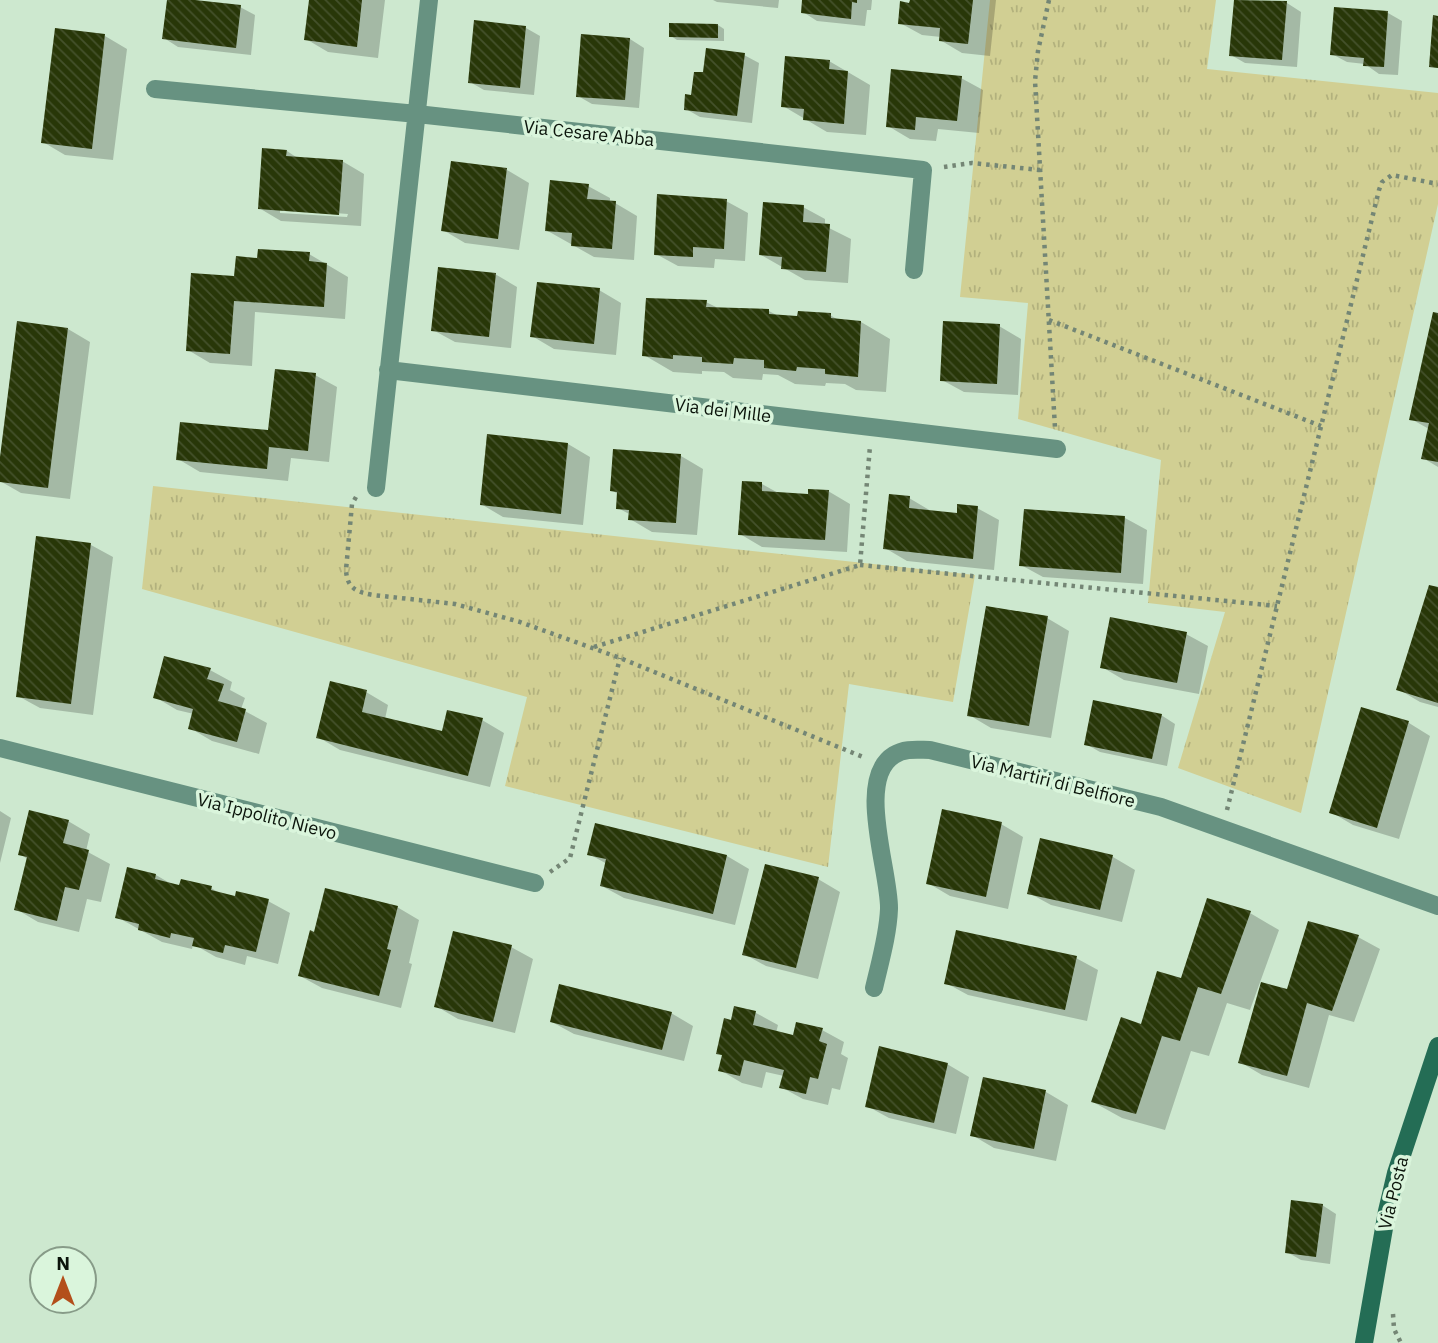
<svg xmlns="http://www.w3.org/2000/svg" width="1438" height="1343" font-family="'IBM Plex Sans',sans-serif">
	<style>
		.grass { fill: url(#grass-tufts) }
		.shadow { fill: #0003; fill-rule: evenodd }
		.building { fill: url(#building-back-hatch) }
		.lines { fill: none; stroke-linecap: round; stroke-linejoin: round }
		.path { stroke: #748675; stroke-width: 4.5; stroke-dasharray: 3.5 5; stroke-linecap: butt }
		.street { stroke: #679281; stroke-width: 18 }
		.secondary { stroke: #246d55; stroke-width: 18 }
		.labels { text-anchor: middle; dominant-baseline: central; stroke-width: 7; stroke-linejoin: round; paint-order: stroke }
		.street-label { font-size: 18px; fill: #0b140b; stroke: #daf5dc }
	</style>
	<defs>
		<pattern id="grass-tufts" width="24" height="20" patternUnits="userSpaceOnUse" patternTransform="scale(1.75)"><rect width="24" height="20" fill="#d1cf93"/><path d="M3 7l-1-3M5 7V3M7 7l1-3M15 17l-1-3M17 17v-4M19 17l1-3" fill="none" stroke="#b2b17d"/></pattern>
		<pattern id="building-back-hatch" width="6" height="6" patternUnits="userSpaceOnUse" patternTransform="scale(1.75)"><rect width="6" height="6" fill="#283708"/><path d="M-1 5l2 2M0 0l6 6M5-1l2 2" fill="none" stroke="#44512b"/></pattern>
	</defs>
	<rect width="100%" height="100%" fill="#cde8cf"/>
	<!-- grass -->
	<path class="grass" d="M990 0H1216L1207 69 1438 93V204L1301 813 1178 768 1225 612 1148 603 1161 460 1018 419 1028 303 960 297Z
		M153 486 975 575 953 702 849 684 828 867 505 786 527 697 142 589Z"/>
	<!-- shadow -->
	<path class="shadow" d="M168 0 240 7 255 15 251 55 178 47 164 38Z
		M311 0H385L378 58 328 52 306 39Z
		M713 0H779L778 8 717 2Z
		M804 0H872L871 10H867L865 26 817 21 803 12Z
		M911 0H996L990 56 962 53 940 40 941 37 922 35 900 23 911 5Z
		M1235 0 1287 3 1301 12 1297 67 1245 63 1231 55Z
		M1336 9 1388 13 1402 21 1398 75 1379 74 1365 64 1347 62 1332 54Z
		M718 25 724 29V41L677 40 671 36Z
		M526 28 540 36 534 95 484 90 470 82Z
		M105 36 127 49 113 160 65 155 43 142Z
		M630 39 644 48 639 108 592 104 578 96Z
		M744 55 759 63 752 123 700 117 686 109 705 74Z
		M829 61 870 85 866 135 827 132 783 106Z
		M961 78 983 90 979 133 938 129 936 141 910 139 888 126Z
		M287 151 299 159 342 161 364 174 361 226 281 221 259 208ZM280 209 348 214 347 217 280 213Z
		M507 170 529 183 519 250 465 243 443 230Z
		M588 186 610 198V203H615L637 216 634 260 594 257 546 230Z
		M726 201 748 213 745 261 715 259 714 268 678 266 656 254Z
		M803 207 825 219V226L851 239 848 283 805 280 761 255Z
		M309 254 348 277 345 319 255 312 252 366 210 363 188 350 236 278 259 260Z
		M495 274 517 287 511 348 455 342 433 330Z
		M599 290 621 303 616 355 554 349 532 336Z
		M706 302 720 309 769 311 780 317 830 315 840 321 861 322 890 339 886 392 856 390 845 384 826 383 825 386 795 384 778 375 763 374 762 380 733 378 724 372 702 371V374L673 372 644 355Z
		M1438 315V467L1423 458 1429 429 1411 419Z
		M999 326 1021 339 1018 395 964 392 942 380Z
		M68 329 90 342 70 499 21 493 0 481V471Z
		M315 375 337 387 329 462 291 458 288 481 200 472 178 459 270 432Z
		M568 444 590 457 583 525 503 517 481 504Z
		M681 456 703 469 697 535 652 532 630 519 631 515 618 508 619 495 612 490Z
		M762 484 780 494 809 496 828 491 850 504 847 552 762 547 740 534Z
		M909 498 931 511 958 515 977 508 999 520 994 570 907 561 885 548Z
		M1125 518 1147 530 1143 584 1043 577 1021 565Z
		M91 545 113 557 93 715 40 708 18 696Z
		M1438 589V707L1420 702 1398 689Z
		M1047 618 1069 631 1051 738 991 728 969 715Z
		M1186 634 1208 646 1199 694 1124 680 1102 667Z
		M210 670 232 682 230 690 245 698 241 709 267 723 259 754 212 741 190 728 194 714 177 710 155 697Z
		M366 692 388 705 385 719 443 734 482 720 504 733 490 787 340 750 318 737Z
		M1362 709 1409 723 1430 736 1399 839 1353 825 1331 812Z
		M1161 715 1175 724 1167 766 1100 752 1086 744Z
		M0 811 11 818 0 863Z
		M68 821 90 834 86 851 110 864 101 902 87 899 79 932 38 922 16 909 29 860 20 854Z
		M1001 824 1023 837 1008 909 950 896 928 883Z
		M596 825 727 856 749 869 735 925 624 898 602 886 607 864 589 854Z
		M1041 840 1113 857 1135 870 1122 922 1051 905 1029 893Z
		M156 875 173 885 211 888 223 895 268 901 290 913 278 964 247 956 245 965 216 957 193 944 192 949 162 942 117 917Z
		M818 879 840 892 818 979 766 966 744 954Z
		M1208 900 1250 913 1279 930 1250 1010 1227 1003 1209 1056 1191 1051 1165 1130 1122 1118 1093 1102 1142 1027 1182 980Z
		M397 907 419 920 409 963 412 964 401 1008 322 988 300 976 316 934Z
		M1310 923 1358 937 1380 949 1354 1022 1329 1015 1309 1088 1262 1075 1240 1062 1288 991Z
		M511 947 533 959 515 1033 458 1019 436 1006Z
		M1076 958 1098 970 1087 1021 968 995 946 983Z
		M735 1008 756 1013 778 1025 776 1033 794 1037 822 1030 844 1042 841 1054 848 1058 840 1090 832 1088 828 1105 803 1099 781 1087 784 1076 766 1072 762 1088 742 1083 720 1070 723 1056 718 1053 732 1022Z
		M671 1013 693 1026 684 1061 574 1034 552 1022Z
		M947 1064 969 1077 956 1134 889 1118 867 1106Z
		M984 1079 1046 1092 1068 1105 1056 1161 994 1148 972 1135Z
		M1322 1205 1336 1214 1330 1264 1301 1260 1287 1252Z"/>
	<!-- building -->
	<path class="building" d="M167 0H195L241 5 236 48 162 39Z
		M309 0H362L357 47 304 40Z
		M802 0H857V3L852 2 851 19 801 13Z
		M910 0H973L968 44 939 41 940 28 898 24 900 1 909 3Z
		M1234 0 1287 1 1282 60 1229 56Z
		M1334 7 1388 11 1384 67 1363 66 1364 58 1330 55Z
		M1433 15 1438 16V68L1429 67Z
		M474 20 526 26 520 88 468 83Z
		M669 23 718 24V38L669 37Z
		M55 28 105 34 92 149 41 143Z
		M581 34 630 38 625 100 576 97Z
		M706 48 745 53 737 116 684 110 685 94 691 95 694 72H703Z
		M785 56 830 60 829 69 848 71 844 124 803 120 804 109 781 107Z
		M891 69 962 76 957 121 916 117 915 130 886 127Z
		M262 148 287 150 286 156 343 160 339 215 258 209Z
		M451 161 507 168 498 239 441 231Z
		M550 180 589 184 587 199 616 201 612 249 571 246 572 233 545 231Z
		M657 194 727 199 724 249 693 247V257L654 255Z
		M763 202 804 205 803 222 830 224 826 272 781 269 782 257 759 255Z
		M258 249 310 252 309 261 327 263 324 307 234 301 230 354 186 351 191 273 234 276 236 256 257 258Z
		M438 267 496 273 489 337 431 331Z
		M537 282 600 288 594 344 530 337Z
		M646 298 707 300 706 307 769 309V314L797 316 798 311 831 313V318L861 321 858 377 825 374V369L797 367 796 371 764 368V360L734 358 733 364 702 362V357L673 355V359L642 356Z
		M1433 312 1438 313V462L1421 459 1429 423 1409 420Z
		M17 321 68 328 48 488 0 482V457Z
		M943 321 1000 324 997 384 940 381Z
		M275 369 316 373 308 451 269 447 267 469 176 460 180 422 268 430Z
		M487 434 568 443 561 514 480 505Z
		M613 449 681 454 676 523 628 520 629 510 616 509 617 492 610 491Z
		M742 481 762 482V491L808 494V489L829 490 825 540 738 535Z
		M889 494 910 496 909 508 957 513V504L978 506 973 559 883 549Z
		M1024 509 1125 516 1121 573 1019 566Z
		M36 536 91 543 71 704 16 697Z
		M1429 585 1438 587V703L1396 690Z
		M986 606 1048 616 1029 726 967 716Z
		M1110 617 1187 632 1177 683 1100 668Z
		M164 656 211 668 207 679 224 684 218 701 246 709 237 742 188 729 193 709 153 698Z
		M330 681 367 690 362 712 442 731 447 710 483 718 468 776 316 738Z
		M1093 700 1162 714 1152 759 1084 745Z
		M1361 707 1409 721 1377 828 1329 813Z
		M942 809 1002 822 986 897 926 884Z
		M29 810 69 820 63 843 89 850 79 890 65 887 57 921 14 910 27 857 18 855Z
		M595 823 727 855 713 914 600 886 606 859 587 855Z
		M1040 838 1113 855 1100 910 1027 894Z
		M765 864 819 877 796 968 742 955Z
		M127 867 156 874 155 879 179 885 181 879 212 886 211 890 235 896 236 891 269 899 256 952 225 945 223 953 192 946 194 938 171 933 170 938 138 930 139 924 115 918Z
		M325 888 398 906 387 949 391 950 379 996 298 976 310 930 314 932Z
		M1207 898 1251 911 1221 994 1198 987 1180 1041 1162 1036 1136 1114 1091 1102 1121 1017 1141 1024 1157 971 1181 978Z
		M1308 921 1359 935 1332 1011 1307 1003 1287 1076 1238 1063 1261 982 1287 989Z
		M956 930 1077 956 1065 1010 944 984Z
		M453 931 512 945 493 1022 434 1007Z
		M559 984 672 1012 662 1050 550 1022Z
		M734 1006 756 1011 753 1025 793 1035 796 1022 823 1028 819 1041 827 1044 818 1079 810 1077 806 1094 779 1088 784 1070 744 1060 740 1076 718 1071 722 1055 716 1054 724 1018 731 1020Z
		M879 1046 948 1063 934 1123 865 1107Z
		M983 1077 1046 1090 1034 1149 970 1136Z
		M1291 1200 1323 1204 1316 1257 1285 1253Z"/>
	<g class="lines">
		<!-- path -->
		<path class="path" d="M1049 0 1038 51 1035 81 1055 428
			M944 167 972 163 1040 170
			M1049 320 1321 426
			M356 497 352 504 346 570C347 588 356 592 373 595L455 604 520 622 620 658 863 757
			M860 565 1277 606
			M594 647 860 565 870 446
			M1227 810 1379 190 1382 182 1392 175 1438 184
			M550 872 570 858 620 658
			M1393 1314 1394 1329 1401 1343"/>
		<!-- street -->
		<path class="street" d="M155 89 417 114 923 170 914 270
			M388 370 1057 449
			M376 488 429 0
			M0 748 535 883
			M874 988C880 962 888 935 889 909 890 872 855 779 894 755 905 748 918 750 930 750L1161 807 1438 906"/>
		<!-- secondary -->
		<path class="secondary" d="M1364 1343 1387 1211 1396 1173 1438 1046"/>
	</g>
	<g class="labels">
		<!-- street labels -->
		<g class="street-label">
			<text transform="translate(589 133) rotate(6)">Via Cesare Abba</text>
			<text transform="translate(723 410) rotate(7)">Via dei Mille</text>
			<text transform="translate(1053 781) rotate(14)">Via Martiri di Belfiore</text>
			<text transform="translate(267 816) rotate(14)">Via Ippolito Nievo</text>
			<text transform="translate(1393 1193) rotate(-76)">Via Posta</text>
		</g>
	</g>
	<!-- north arrow -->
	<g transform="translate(63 1280)"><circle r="33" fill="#daf5dc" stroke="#879b88" stroke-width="2"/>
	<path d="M0-5L12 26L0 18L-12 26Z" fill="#b34f1b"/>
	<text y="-10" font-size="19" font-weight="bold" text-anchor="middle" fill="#0b140b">N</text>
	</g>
</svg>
